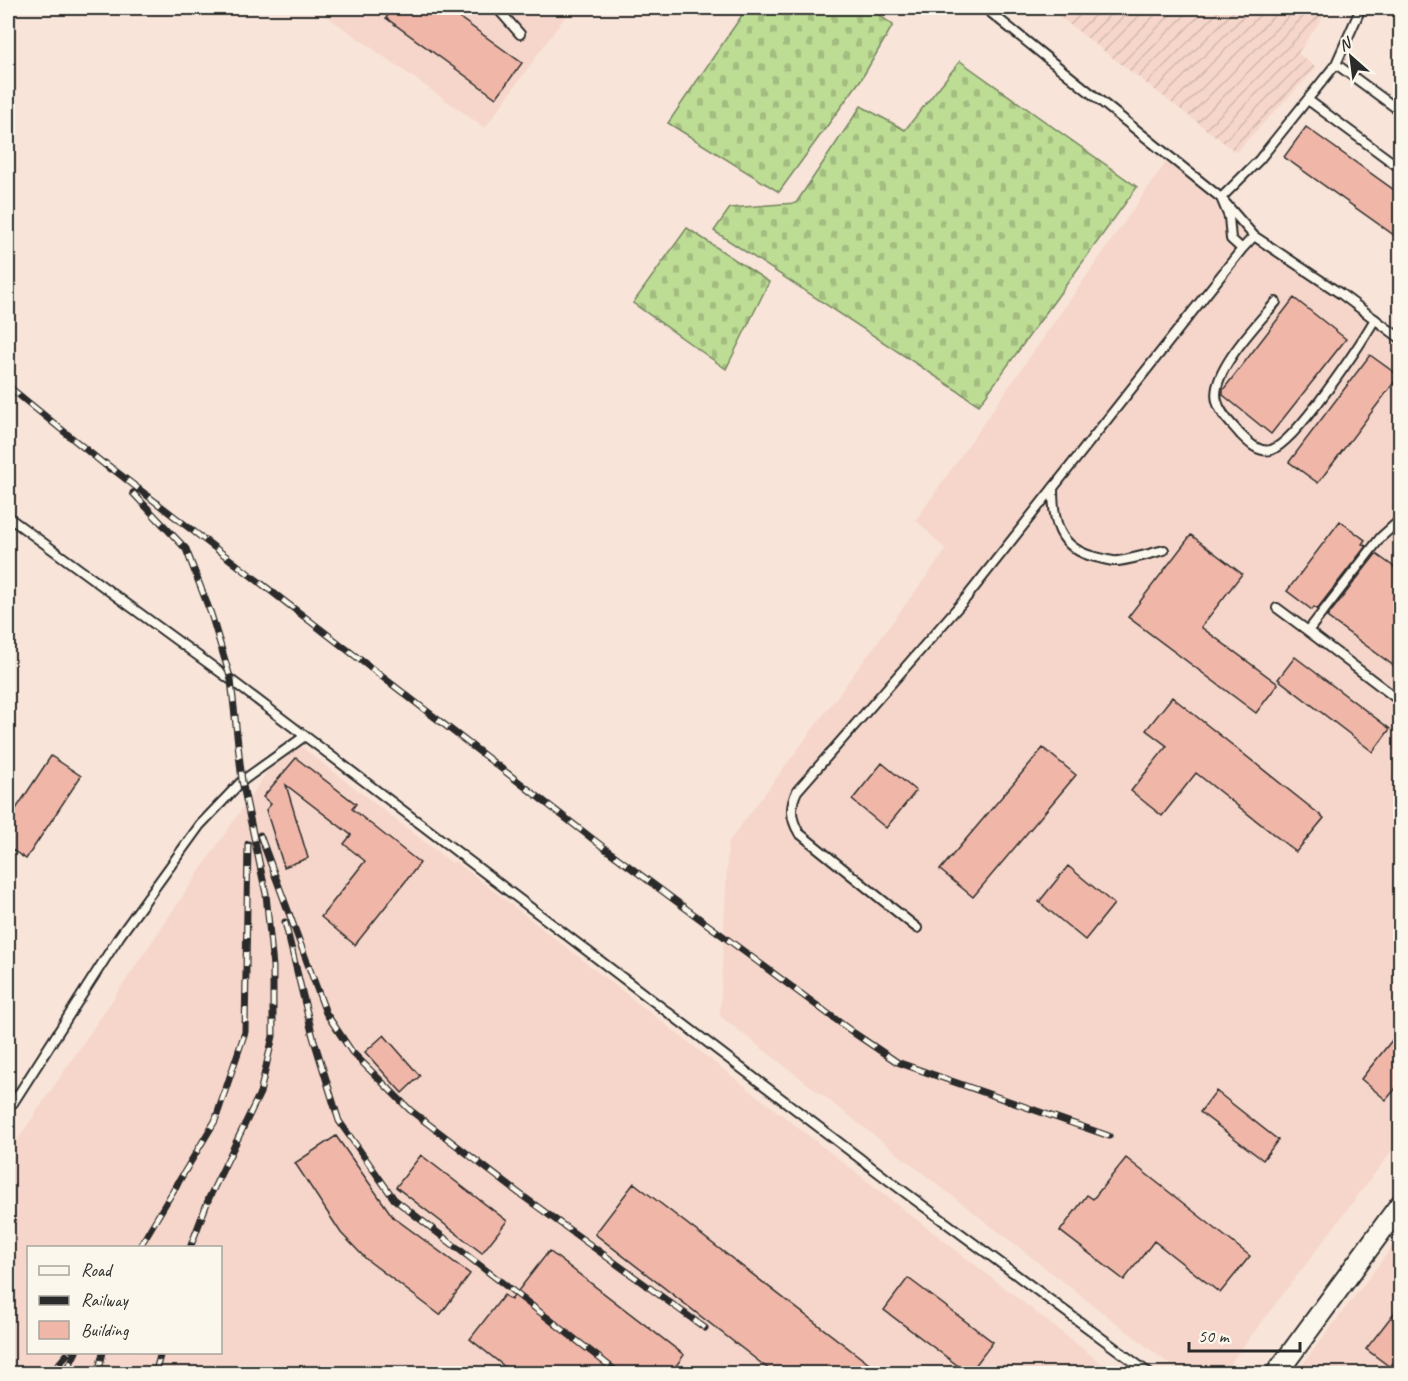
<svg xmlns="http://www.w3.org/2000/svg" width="1408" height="1381" font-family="Caveat,sans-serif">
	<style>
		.built { fill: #f6d6ca; fill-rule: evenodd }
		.industrial { fill: url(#industrial-furrows) }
		.cemetery { fill: url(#cemetery-stones); stroke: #748460; stroke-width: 1.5 }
		.building { fill: #f0b7a9; stroke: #2b2b2b; stroke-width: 1.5 }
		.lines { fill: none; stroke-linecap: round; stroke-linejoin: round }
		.service-casing { stroke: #2b2b2b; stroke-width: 12 }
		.tertiary-casing { stroke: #2b2b2b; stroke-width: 24 }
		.service { stroke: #fbf7ec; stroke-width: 8 }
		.tertiary { stroke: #fbf7ec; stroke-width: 20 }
		.rail-casing { stroke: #2b2b2b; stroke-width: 7 }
		.rail { stroke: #fbf7ec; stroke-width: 4.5; stroke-dasharray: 14; stroke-linecap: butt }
	</style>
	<defs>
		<pattern id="industrial-furrows" width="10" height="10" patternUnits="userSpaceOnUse" patternTransform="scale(1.5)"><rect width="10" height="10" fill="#f6d6ca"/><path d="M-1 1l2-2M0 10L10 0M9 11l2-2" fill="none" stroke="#d3b8ae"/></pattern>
		<pattern id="cemetery-stones" width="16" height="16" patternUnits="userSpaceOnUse" patternTransform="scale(1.5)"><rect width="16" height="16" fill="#bddc94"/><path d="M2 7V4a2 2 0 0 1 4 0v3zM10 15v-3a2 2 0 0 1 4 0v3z" fill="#a3bd80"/></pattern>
	</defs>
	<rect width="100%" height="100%" fill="#f8e4d8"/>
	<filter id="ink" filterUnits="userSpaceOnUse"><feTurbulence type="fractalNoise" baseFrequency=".0167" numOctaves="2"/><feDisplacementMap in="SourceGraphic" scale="12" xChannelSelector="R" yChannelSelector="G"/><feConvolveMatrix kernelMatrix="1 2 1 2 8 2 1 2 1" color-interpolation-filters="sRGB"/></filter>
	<g filter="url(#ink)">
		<!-- built -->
		<path class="built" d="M315 8H571L485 128Z
			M1167 161 1400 346V1140L1223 1373H1181L720 1016 728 843 946 550 916 520Z
			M290 738 452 863 455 861 1114 1373 8 1374V1154ZM28 1248H220V1352H28Z
			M1400 1237V1373H1296Z"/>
		<!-- industrial -->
		<path class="industrial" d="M1048 8H1329L1298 53 1316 68 1236 152Z"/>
		<!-- cemetery -->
		<path class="cemetery" d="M747 8H869L893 25 862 78 779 192 668 123Z
			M960 61 1137 187 979 405 714 231 730 208 796 203 861 106 905 130Z
			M687 228 769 282 726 369 633 303Z"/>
		<!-- building -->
		<path class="building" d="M393 8H446L522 63 496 98 386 18Z
			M1306 127 1401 195V240L1284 157Z
			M1294 298 1346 339 1271 434 1223 395V390Z
			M1370 355 1399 376 1318 483 1289 462Z
			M1340 521 1365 540 1362 544 1366 546 1317 609 1314 607 1312 610 1287 591Z
			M1191 535 1242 574 1201 627 1278 684 1256 713 1128 617Z
			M1376 554 1401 572V671L1327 617Z
			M1295 657 1390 729 1373 752 1278 679Z
			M1172 697 1324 818 1296 852 1196 773 1162 816 1131 791 1167 746 1146 730Z
			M1043 748 1076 775 973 897 940 870Z
			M51 756 81 776 26 859 8 847V821Z
			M296 758 356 804 352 809 420 863 355 945 321 917 365 861 344 844 351 835 286 785 308 858 284 867 266 810 271 804 263 797Z
			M882 763 916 791 886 828 852 800Z
			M1068 866 1114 904 1085 940 1039 902Z
			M1401 1029V1082L1386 1100 1361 1079Z
			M384 1035 420 1076 402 1093 365 1052Z
			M1216 1091 1278 1140 1263 1160 1200 1112Z
			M336 1136 393 1217 470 1274 440 1315 366 1259 341 1233 295 1163Z
			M421 1155 507 1221 482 1253 396 1187Z
			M1126 1158 1250 1256 1220 1293 1154 1241 1124 1280 1060 1231 1087 1195 1093 1199Z
			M634 1183 882 1374H775L595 1234Z
			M549 1251 684 1355 670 1374H514L470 1339 504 1295 511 1300Z
			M908 1278 993 1342 969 1374 884 1310Z
			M1401 1304V1353L1390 1367 1366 1349Z"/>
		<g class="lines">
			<!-- service casing -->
			<g class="service-casing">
				<path id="service" d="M497 8 520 34
					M985 8 1221 198 1254 236 1341 294 1400 338
					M1336 64 1400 111
					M1308 100 1400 168
					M1221 198 1259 160 1336 64 1361 8
					M1242 249 1254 236
					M1276 302C1259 322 1209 373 1217 401 1220 414 1232 424 1240 434 1248 442 1258 453 1271 450 1296 442 1360 345 1375 319
					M1053 488C1053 521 1058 548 1095 557 1102 558 1111 562 1118 561 1133 559 1149 554 1164 550
					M8 517 231 680 305 736
					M1400 520 1381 537 1308 631 1400 701
					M1277 608 1308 631
					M917 928 799 833C790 818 790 806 797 791L966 598 1242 249 1231 239 1229 217 1221 198
					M13 1103 119 937 200 825 242 781 305 736 887 1179 1150 1374"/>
			</g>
			<!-- tertiary casing -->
			<g class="tertiary-casing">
				<path id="tertiary" d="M1276 1374 1400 1205"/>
			</g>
			<!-- service -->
			<use href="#service" class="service"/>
			<!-- tertiary -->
			<use href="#tertiary" class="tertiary"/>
			<!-- rail casing -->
			<g class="rail-casing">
				<path id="rail" d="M8 386 110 469
					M105 463 607 850 854 1033 897 1062 1109 1136
					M133 493 186 549 211 614 231 680 242 781 266 894 273 967V1036L260 1093 209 1198 190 1248
					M260 835 326 1013 352 1052 410 1110 520 1194 705 1328
					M285 922 313 1037 339 1121 394 1199 620 1374
					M139 1248 215 1121 245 1032 248 844
					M50 1374 69 1352
					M65 1374 76 1352
					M98 1374 103 1352
					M155 1374 161 1352"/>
			</g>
			<!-- rail -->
			<use href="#rail" class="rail"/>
		</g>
	</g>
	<!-- margin -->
	<rect width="1408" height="1381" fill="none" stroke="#fbf7ec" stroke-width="30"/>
	<rect x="15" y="15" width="1378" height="1351" fill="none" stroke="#2b2b2b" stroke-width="2" filter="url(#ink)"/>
	<!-- legend -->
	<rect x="27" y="1246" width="195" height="108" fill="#fbf7ec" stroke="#a8a59f" stroke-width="1.5"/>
	<rect x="39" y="1266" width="30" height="9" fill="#fbf7ec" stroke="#a8a59f" stroke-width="1.5"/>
	<text x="81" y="1276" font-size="18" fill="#2b2b2b">Road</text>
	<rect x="39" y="1296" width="30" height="9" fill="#2b2b2b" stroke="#a8a59f" stroke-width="1.5"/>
	<text x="81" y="1306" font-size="18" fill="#2b2b2b">Railway</text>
	<rect x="39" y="1321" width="30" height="18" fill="#f0b7a9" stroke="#a8a59f" stroke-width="1.5"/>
	<text x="81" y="1336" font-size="18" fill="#2b2b2b">Building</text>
	<!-- north arrow -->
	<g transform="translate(1351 57) rotate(332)" stroke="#fbf7ec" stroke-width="4.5" paint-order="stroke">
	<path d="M0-4.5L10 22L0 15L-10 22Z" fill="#2b2b2b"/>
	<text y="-9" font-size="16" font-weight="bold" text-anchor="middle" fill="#2b2b2b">N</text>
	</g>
	<!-- scale -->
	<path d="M1189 1342v9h111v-9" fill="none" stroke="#2b2b2b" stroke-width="3"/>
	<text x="1198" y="1342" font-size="18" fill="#2b2b2b" stroke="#fbf7ec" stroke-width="4.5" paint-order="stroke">50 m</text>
</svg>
